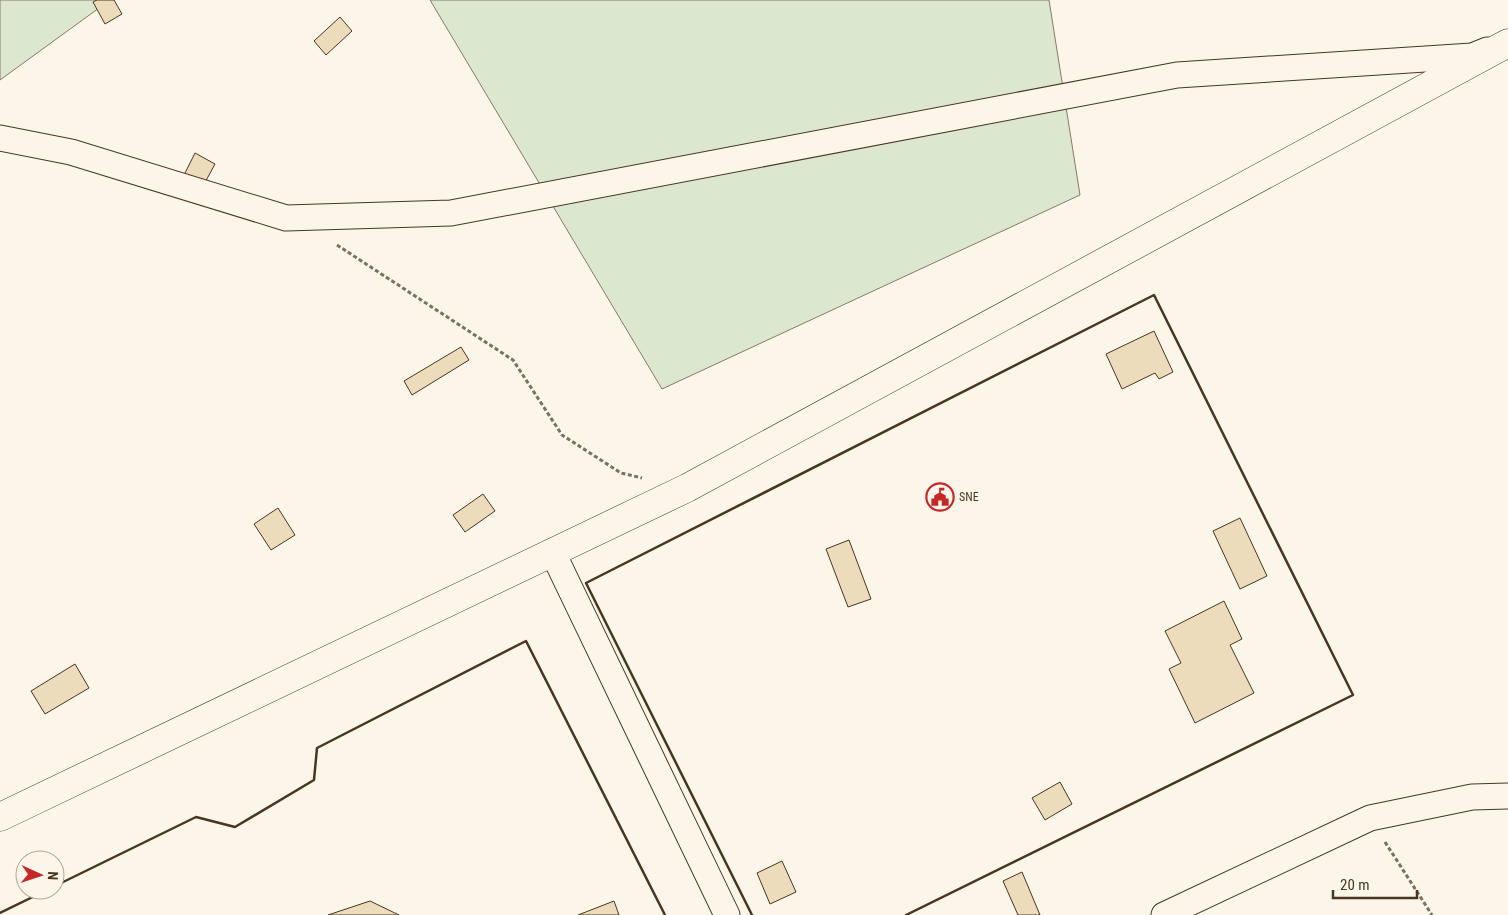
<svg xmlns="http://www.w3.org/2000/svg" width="1508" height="915" font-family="'Roboto Condensed',sans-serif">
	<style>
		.green { fill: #dce7d0; stroke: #887966 }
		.building { fill: #ecdcbc; stroke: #4a3520 }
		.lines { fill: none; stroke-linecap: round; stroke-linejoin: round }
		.street-casing { stroke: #4a3520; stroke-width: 27 }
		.primary-casing { stroke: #4a3520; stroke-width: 29 }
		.path { stroke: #7f6f5c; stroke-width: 3; stroke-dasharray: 4 2.5; stroke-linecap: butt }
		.street { stroke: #fbf6e9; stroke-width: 25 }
		.primary { stroke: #fbf6e9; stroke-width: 28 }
		.wall { stroke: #4a3520; stroke-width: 2.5 }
		.labels { text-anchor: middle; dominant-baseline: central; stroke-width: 4; stroke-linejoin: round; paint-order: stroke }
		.poi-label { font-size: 12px; fill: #4a3520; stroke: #fbf6e9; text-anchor: start }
	</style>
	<rect width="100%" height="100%" fill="#fbf6e9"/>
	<!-- green -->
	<path class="green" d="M0 0H110L0 80Z
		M430 0H1049L1080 195 662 389Z"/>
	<!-- building -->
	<path class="building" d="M97 0H114L122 14 105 24 93 2Z
		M340 17 352 31 326 55 314 41Z
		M195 153 215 164 202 188 183 177Z
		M1154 331 1173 372 1159 379 1155 373 1122 389 1106 354Z
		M461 347 469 360 412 395 404 381Z
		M483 494 495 511 465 532 453 515Z
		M278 508 295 535 271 550 254 524Z
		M1240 518 1267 576 1240 589 1213 531Z
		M849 540 871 599 848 607 826 549Z
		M1224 601 1242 639 1230 645 1254 693 1195 723 1169 669 1181 663 1165 631Z
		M75 664 89 688 45 714 31 691Z
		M1060 782 1072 804 1045 820 1032 798Z
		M782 861 796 892 770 904 757 873Z
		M1022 872 1040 915H1018L1003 881Z
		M370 901 399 915H328Z
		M614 901 619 915H578Z"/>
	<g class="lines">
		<!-- street casing -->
		<g class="street-casing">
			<path id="street" d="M0 138 71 152 286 218 451 213 1177 75 1472 56 1487 50
				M553 553 727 915
				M1164 915 1370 818 1472 797 1508 796"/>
		</g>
		<!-- primary casing -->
		<g class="primary-casing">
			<path id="primary" d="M0 817 687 488 1508 43"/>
		</g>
		<!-- path -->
		<path class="path" d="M337 245 513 360 562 435 621 473 642 478
			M1385 842 1432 915"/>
		<!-- street -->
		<use href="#street" class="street"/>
		<!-- primary -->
		<use href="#primary" class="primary"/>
		<!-- wall -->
		<path class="wall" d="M55 886 196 817 235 827 314 780 317 748 526 641 665 915
			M0 913 47 890
			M752 915 586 583 1154 295 1353 695 906 915"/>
	</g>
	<!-- icons -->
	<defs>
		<g id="civic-ring" transform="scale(1.4375)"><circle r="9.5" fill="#fbf6e9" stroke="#c62828" stroke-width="1.5"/><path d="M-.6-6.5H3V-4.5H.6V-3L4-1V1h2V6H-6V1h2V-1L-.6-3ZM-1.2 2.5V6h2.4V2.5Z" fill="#c62828"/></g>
	</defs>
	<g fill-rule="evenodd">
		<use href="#civic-ring" x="940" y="497"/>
	</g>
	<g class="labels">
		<!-- poi labels -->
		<g class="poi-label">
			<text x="959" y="497">SNE</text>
		</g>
	</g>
	<!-- north arrow -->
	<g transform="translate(40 875) rotate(93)"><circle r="24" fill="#fbf6e9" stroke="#b4a999"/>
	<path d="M0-4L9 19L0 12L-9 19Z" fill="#c62828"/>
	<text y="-8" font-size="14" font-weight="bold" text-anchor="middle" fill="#4a3520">N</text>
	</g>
	<!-- scale -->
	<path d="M1333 890v8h84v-8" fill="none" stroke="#4a3520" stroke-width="2.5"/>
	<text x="1340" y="890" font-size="15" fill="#4a3520" stroke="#fbf6e9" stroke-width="4" paint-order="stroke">20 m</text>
</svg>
